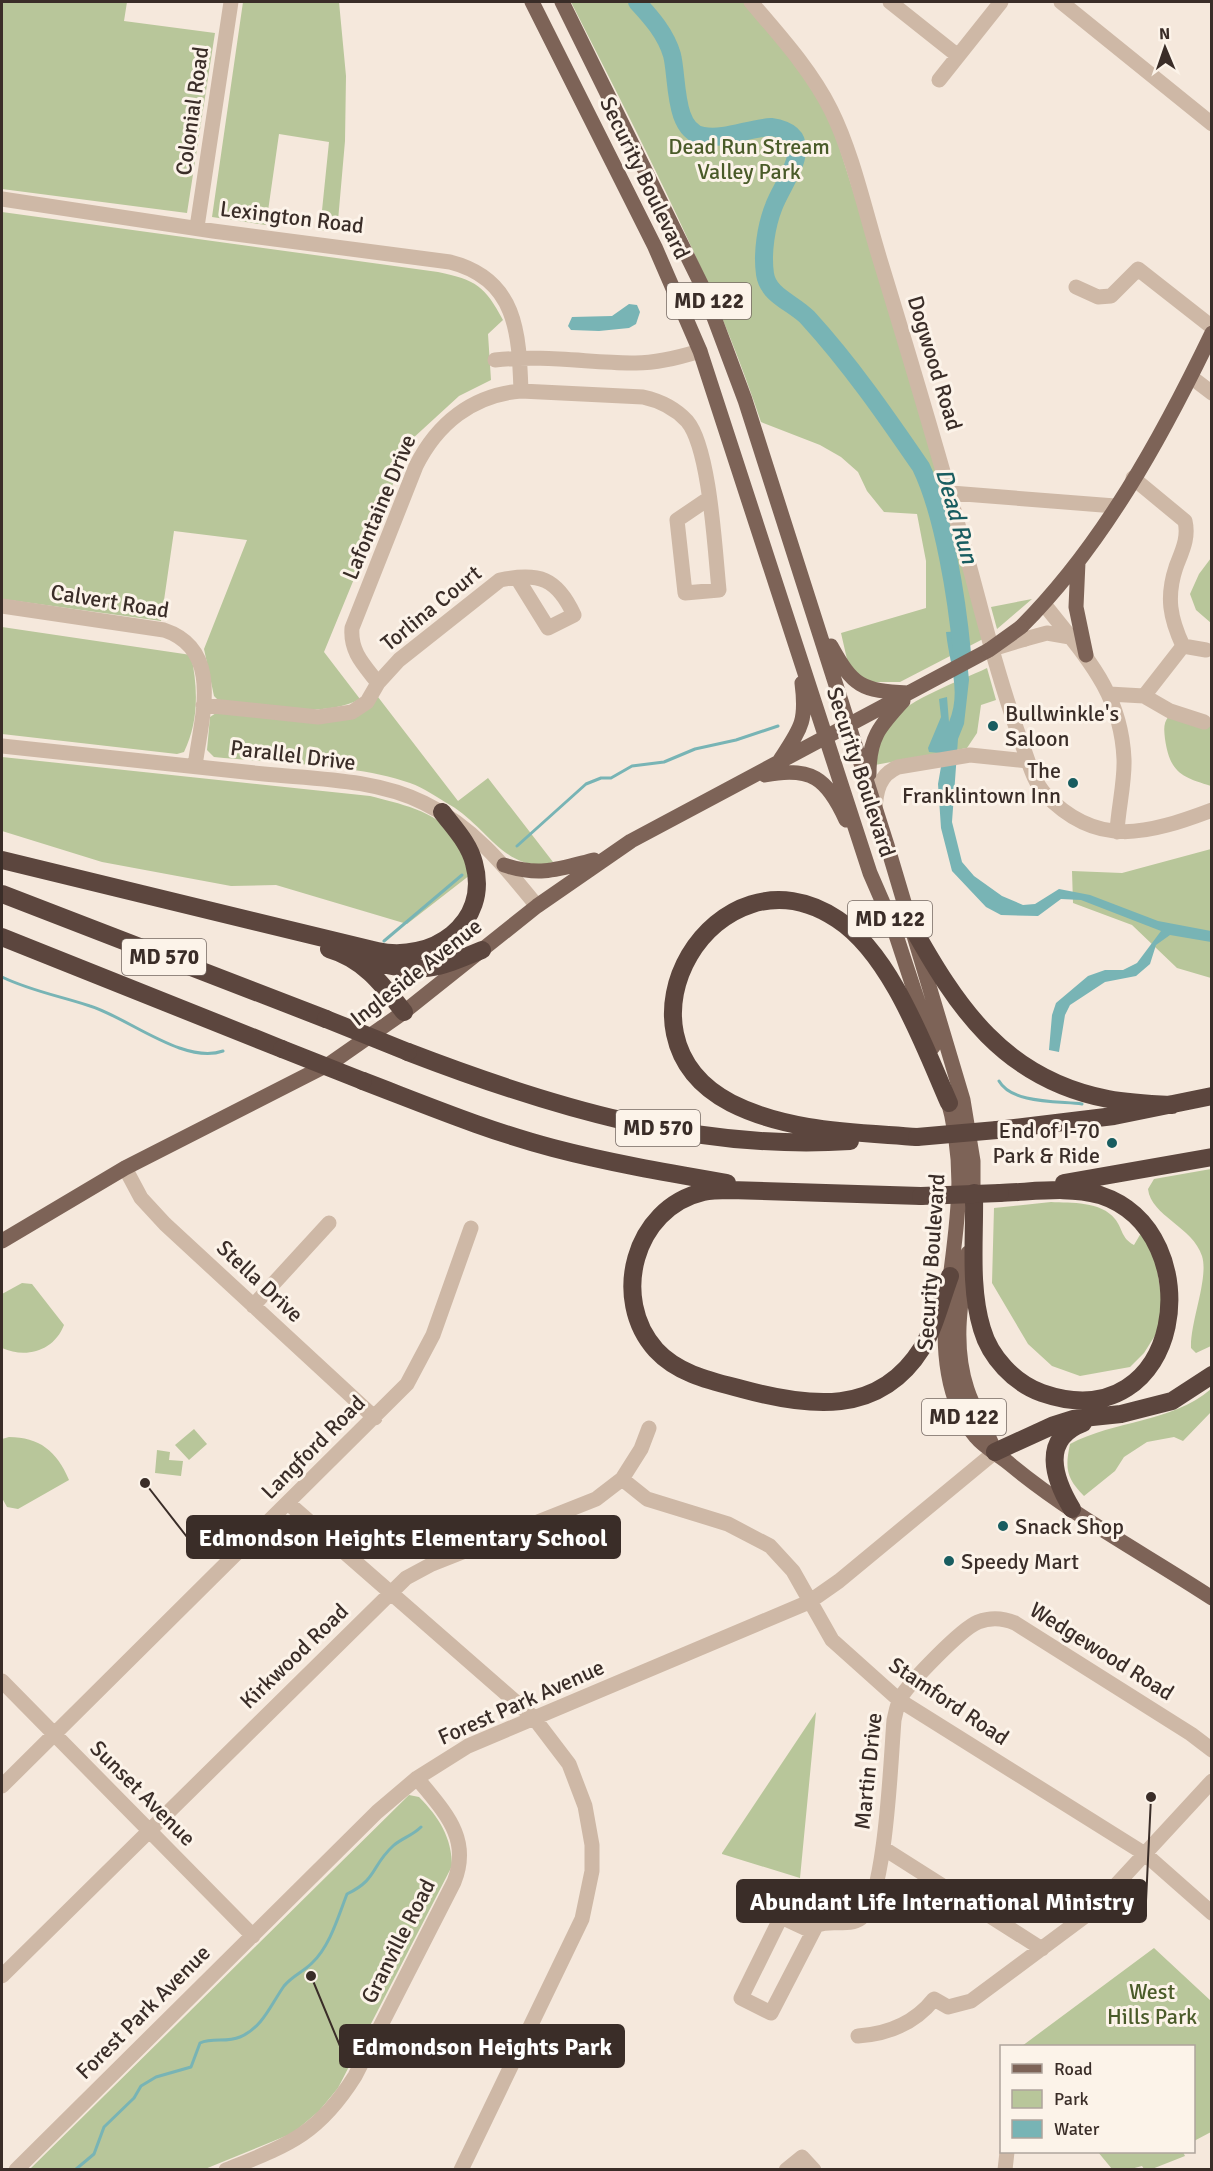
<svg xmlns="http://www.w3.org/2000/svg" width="1213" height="2171" font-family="Signika,sans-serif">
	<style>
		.green { fill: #b8c69a }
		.water { fill: #78b4b5 }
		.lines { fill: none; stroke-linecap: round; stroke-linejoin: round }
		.stream { stroke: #78b4b5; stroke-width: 3 }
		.river { stroke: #78b4b5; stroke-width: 18 }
		.minor { stroke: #ceb8a6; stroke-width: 15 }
		.major { stroke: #7d6357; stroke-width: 15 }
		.highway { stroke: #5c463e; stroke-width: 18 }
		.minor-bridge { stroke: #ceb8a6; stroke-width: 15 }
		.major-bridge { stroke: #7d6357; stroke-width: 15 }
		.highway-bridge { stroke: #5c463e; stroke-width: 18 }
		.poi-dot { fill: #195d60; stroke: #fcf3e9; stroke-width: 2 }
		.labels { text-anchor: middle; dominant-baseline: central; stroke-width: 6; stroke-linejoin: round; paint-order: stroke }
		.shield { fill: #fcf3e9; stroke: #746862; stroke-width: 1.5 }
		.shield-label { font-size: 21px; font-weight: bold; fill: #3a2d28 }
		.street-label { font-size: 22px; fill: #3a2d28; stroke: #fcf3e9 }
		.park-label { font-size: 22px; fill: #4a5b29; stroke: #fcf3e9 }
		.poi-label { font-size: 22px; fill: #3a2d28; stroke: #fcf3e9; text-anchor: start }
		.water-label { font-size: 24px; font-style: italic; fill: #195d60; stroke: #fcf3e9 }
		.leader { fill: none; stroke: #3a2d28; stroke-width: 2 }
		.callout-dot { fill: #3a2d28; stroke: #fcf3e9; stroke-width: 2 }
		.callout { fill: #3a2d28; stroke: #3a2d28; stroke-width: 2 }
		.callout-label { font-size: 24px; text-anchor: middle; font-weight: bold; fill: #fff }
	</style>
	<rect width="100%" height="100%" fill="#f5e8dc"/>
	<!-- green -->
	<path class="green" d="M2 2H127L124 21 215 33 187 213 2 189Z
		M243 2H339L346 76 345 141 337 232 320 230 329 142 279 134 266 225 212 217Z
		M571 2H745L793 59 831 121 900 339 983 639 900 682H868L849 668 841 633 926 608V561L917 514 884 512 867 491 858 472 841 457 820 445 761 422C712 275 640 139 571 2Z
		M2 212 438 272C476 280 485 286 503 320L488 334 491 380 459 396 411 440 324 652 360 699C321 720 260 704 218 700L214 696 204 649 247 540 174 531 161 621 2 599Z
		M1211 558 1212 622 1211 623 1196 610 1190 594 1199 574Z
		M1032 599 997 629 991 607Z
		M2 627 191 655C198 688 199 721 184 752L177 754 2 734Z
		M987 668 996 700 981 705 977 733 967 748 875 765C878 750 879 733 890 721 911 698 958 682 987 668Z
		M378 697 458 801 488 778 553 862C506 875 487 826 450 805 438 798 424 788 410 783 356 764 273 763 214 757L207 750 210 717 216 713 325 723Z
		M1169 716 1193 725H1211V786C1182 777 1170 773 1165 739 1164 730 1163 723 1169 716Z
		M2 757 370 796C397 803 437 811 454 836 461 847 465 863 470 875L407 924 276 885 231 886 102 862 2 831Z
		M1211 849V978L1177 968 1132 925 1073 903 1072 871 1122 873Z
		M1211 1169V1346L1196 1353 1191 1348C1190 1322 1209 1278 1202 1256 1193 1227 1151 1216 1148 1189L1154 1179Z
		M1051 1202C1071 1203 1101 1201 1115 1219 1123 1229 1121 1238 1134 1245L1141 1233 1153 1244 1163 1307 1156 1334 1144 1353 1130 1367 1080 1376 1052 1366 1028 1344 992 1283 994 1208Z
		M22 1283 32 1284 64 1325C54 1351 26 1359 2 1348V1294Z
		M1211 1389V1412L1183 1441 1174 1437 1147 1442 1124 1457 1115 1471 1084 1496C1066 1478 1065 1468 1070 1444 1115 1420 1171 1423 1211 1389Z
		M194 1429 207 1444 189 1460 175 1445Z
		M9 1437C39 1437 57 1451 69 1480L18 1509 7 1507 2 1498V1439Z
		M157 1450 170 1452 169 1460 183 1461 181 1476 155 1473Z
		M816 1712 800 1878 722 1854V1853Z
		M409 1795 419 1797C439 1817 452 1838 452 1866L338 2088 319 2111 293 2133 205 2169 29 2170Z
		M1154 1948 1211 2001V2132L1194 2141V2046H1022Z
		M1098 2152H1183L1185 2156 1152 2169H1144L1142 2166 1131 2169H1112Z"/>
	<!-- water -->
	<path class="water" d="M629 304 637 305 640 312 636 324 629 328 599 331 571 330 568 326 572 317 612 316Z
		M964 631 969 680 964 724 958 739 952 822 962 862 974 876 1002 896 1023 905 1035 904 1059 889 1090 895 1158 921 1211 931V942L1170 935 1156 945 1150 964 1136 976 1105 982 1070 1005 1065 1015 1059 1052 1049 1050 1052 1015 1056 1003 1088 976 1105 970H1123L1137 963 1161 931 1081 900 1061 899 1038 916 1001 915 986 907 952 871 941 828 938 784 942 761 940 753 929 752 928 748 941 717 939 699 947 697 949 722C962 691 949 663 946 632Z"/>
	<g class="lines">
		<!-- stream -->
		<path class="stream" d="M517 846 586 784 601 778H611L632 766 664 762 695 749 736 740 778 726
			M384 941 462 875
			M2 977C31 991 60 996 90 1006 127 1017 184 1065 223 1051
			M999 1081C1012 1104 1059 1101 1082 1104
			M75 2170 94 2154 104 2127 134 2098 141 2086 156 2077 191 2067 200 2043C213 2037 226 2043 240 2037 263 2027 270 2006 284 1986 292 1976 303 1972 312 1963 330 1946 338 1917 347 1894 378 1879 371 1866 393 1846 402 1838 412 1836 421 1827"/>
		<!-- river -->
		<path class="river" d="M637 2C651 17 666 34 672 55 678 78 673 131 703 136 725 140 749 128 771 127 823 135 783 181 774 206 766 226 762 253 765 274 768 296 794 303 808 318 850 364 886 416 921 467 944 515 957 600 962 653"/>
		<!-- minor -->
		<path class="minor" d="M751 2C780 36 811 70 831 110 853 154 866 215 881 263 915 374 948 485 978 598 991 648 1005 698 1023 747 1029 762 1033 781 1045 794 1097 849 1148 834 1212 810
			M890 2 958 56
			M1061 2 1212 124
			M939 80 1001 2
			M2 199 213 231 450 262C517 279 519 333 521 391 472 395 437 424 416 466L352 628C350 652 364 665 378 683
			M197 227 231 2
			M1076 287 1098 297 1111 296 1138 269 1212 327
			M495 360C541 355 585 362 631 363 654 364 677 358 700 351
			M1191 377 1212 393
			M521 391 643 397C661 401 675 408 687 421 710 448 715 552 719 590L685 593 677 520 708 499
			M1133 478 1185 521C1189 538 1182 551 1176 567 1166 597 1170 618 1183 646L1206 650
			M951 493 1115 506
			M1044 604C1084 655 1121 691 1124 759 1125 782 1118 809 1117 832
			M2 606 164 630C224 650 201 718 195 766
			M1025 639 1047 633 1070 637
			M1109 694 1144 696 1170 711 1204 722
			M1144 696 1183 646
			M203 705 318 717 352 712 367 702 378 683 399 660 500 580C539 572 557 578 574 615L548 628 517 578
			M2 746C89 755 176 764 264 774 316 779 376 779 424 803 472 826 504 865 537 906
			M875 810C876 791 879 775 898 767L970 755 1028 761
			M125 1168 141 1198 165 1224 375 1418
			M253 1306 329 1223
			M622 1479 647 1499 728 1524 770 1546 793 1571 832 1640 899 1700 1145 1854 1212 1913
			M288 1503 534 1718 569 1764 585 1806 592 1845V1871L582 1919 461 2170
			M2 1681 253 1936
			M2 1786 407 1384 433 1335 471 1228
			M883 1848 1042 1949
			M811 1931 781 1917 741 1998 771 2013 816 1926C830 1918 848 1928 861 1918 886 1899 891 1755 894 1720 896 1712 897 1704 901 1697 911 1681 961 1629 978 1622 991 1617 1003 1618 1015 1623L1191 1734 1212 1750
			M2 1976 406 1578 432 1564 596 1499 622 1479 641 1449 649 1428
			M858 2036C889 2034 915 2023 934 1999L948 2007 971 2001 1092 1911 1212 1781
			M16 2170 377 1812 417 1778 468 1746 809 1602 839 1581 995 1452
			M226 2170C288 2145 318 2135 355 2076L454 1882C472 1837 443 1811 417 1778
			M786 2170 802 2157 814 2170
			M1005 2170 1007 2152"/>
		<!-- major -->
		<path class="major" d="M532 2 655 247 700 351 870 873 893 926 933 1047
			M562 2 703 288 745 400 887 845 963 1100 973 1161V1205
			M1078 562 1076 607 1086 655
			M1021 627C1103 545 1162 437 1212 333
			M831 646C853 686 861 691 908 693
			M780 760C801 728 807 722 802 683
			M869 774C869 738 879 727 903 701
			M765 775C811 766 827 778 846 820
			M504 865C540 877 559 869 594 860
			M946 1093C969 1172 956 1225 947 1303 942 1347 946 1402 976 1437 985 1448 1001 1456 1011 1465 1073 1516 1145 1554 1212 1598
			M2 1241 125 1168 331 1063 404 1012 537 906 631 841 989 650
			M968 1253C961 1299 952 1344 967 1389 974 1411 987 1430 995 1452"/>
		<!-- highway -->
		<path class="highway" d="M2 860 377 951C431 963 491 924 474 863 469 843 454 828 442 812
			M2 894 326 1019
			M909 921C957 1008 1004 1079 1108 1099 1129 1103 1151 1104 1172 1105
			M2 937 282 1049
			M329 949C364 959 383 985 404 1012
			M371 961C421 975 436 969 482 950
			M408 1052C551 1107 695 1151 850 1141
			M363 1081C426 1105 488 1131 553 1148 610 1163 669 1173 727 1183
			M997 1130 1114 1116 1212 1096
			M917 1137C855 1132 788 1132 731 1103 599 1034 717 839 837 919 891 954 924 1046 949 1103
			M1064 1183 1212 1157
			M974 1193C975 1237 969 1287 982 1329 990 1357 1014 1383 1042 1393 1184 1442 1213 1232 1100 1195 1068 1186 1033 1192 1000 1193
			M921 1196 730 1190C721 1190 711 1190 703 1192 634 1208 610 1299 656 1350 678 1374 711 1381 742 1389 808 1407 879 1417 922 1348 935 1327 941 1300 950 1276
			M995 1452 1054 1425 1073 1419 1121 1414 1172 1401 1212 1375
			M1072 1509C1054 1479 1040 1439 1083 1423"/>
		<!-- minor-bridge -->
		<path class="minor-bridge" d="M992 649 1025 639"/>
		<!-- major-bridge -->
		<path class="major-bridge" d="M989 650 1021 627"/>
		<!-- highway-bridge -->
		<path class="highway-bridge" d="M326 1019 408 1052
			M282 1049 363 1081
			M917 1137 997 1130
			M921 1196 1000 1193"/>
	</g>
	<!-- markers -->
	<g class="poi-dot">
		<circle cx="993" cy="726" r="6"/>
		<circle cx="1073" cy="783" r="6"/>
		<circle cx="1112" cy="1143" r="6"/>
		<circle cx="1003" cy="1526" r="6"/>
		<circle cx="949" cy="1561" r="6"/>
	</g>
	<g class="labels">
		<!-- shield labels -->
		<g class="shield">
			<rect x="667" y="283" width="84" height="36" rx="4.5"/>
			<rect x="848" y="901" width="84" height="36" rx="4.5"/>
			<rect x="122" y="939" width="84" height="36" rx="4.5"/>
			<rect x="616" y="1110" width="84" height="36" rx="4.5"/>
			<rect x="922" y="1399" width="84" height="36" rx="4.5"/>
		</g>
		<g class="shield-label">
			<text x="709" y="301">MD 122</text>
			<text x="890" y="919">MD 122</text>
			<text x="164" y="957">MD 570</text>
			<text x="658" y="1128">MD 570</text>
			<text x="964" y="1417">MD 122</text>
		</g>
		<!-- street labels -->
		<g class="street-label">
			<text transform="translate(192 111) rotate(-82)">Colonial Road</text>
			<text transform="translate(645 178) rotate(64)">Security Boulevard</text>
			<text transform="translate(292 217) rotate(7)">Lexington Road</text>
			<text transform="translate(935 363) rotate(73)">Dogwood Road</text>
			<text transform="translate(379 507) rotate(-67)">Lafontaine Drive</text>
			<text transform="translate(110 601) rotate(9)">Calvert Road</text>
			<text transform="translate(431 608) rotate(-39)">Torlina Court</text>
			<text transform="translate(293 755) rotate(7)">Parallel Drive</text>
			<text transform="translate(861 772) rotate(72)">Security Boulevard</text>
			<text transform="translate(416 972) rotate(-38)">Ingleside Avenue</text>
			<text transform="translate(931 1262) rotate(-86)">Security Boulevard</text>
			<text transform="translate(260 1281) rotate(43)">Stella Drive</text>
			<text transform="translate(313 1447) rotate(-45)">Langford Road</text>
			<text transform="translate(1102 1651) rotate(32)">Wedgewood Road</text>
			<text transform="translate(294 1656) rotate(-44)">Kirkwood Road</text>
			<text transform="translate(949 1701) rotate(34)">Stamford Road</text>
			<text transform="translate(521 1702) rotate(-24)">Forest Park Avenue</text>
			<text transform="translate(868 1771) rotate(-84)">Martin Drive</text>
			<text transform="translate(143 1793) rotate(45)">Sunset Avenue</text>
			<text transform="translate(398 1941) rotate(-63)">Granville Road</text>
			<text transform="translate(143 2012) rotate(-45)">Forest Park Avenue</text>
		</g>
		<!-- park labels -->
		<g class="park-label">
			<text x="749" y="146">Dead Run Stream<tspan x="749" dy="25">Valley Park</tspan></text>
			<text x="1152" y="1991">West<tspan x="1152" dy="25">Hills Park</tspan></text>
		</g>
		<!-- poi labels -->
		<g class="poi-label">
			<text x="1005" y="713">Bullwinkle's<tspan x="1005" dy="25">Saloon</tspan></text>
			<text x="1061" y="770" text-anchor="end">The<tspan x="1061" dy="25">Franklintown Inn</tspan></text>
			<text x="1100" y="1130" text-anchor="end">End of I-70<tspan x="1100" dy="25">Park &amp; Ride</tspan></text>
			<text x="1015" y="1526">Snack Shop</text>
			<text x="961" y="1561">Speedy Mart</text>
		</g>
		<!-- water labels -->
		<g class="water-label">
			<text transform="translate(957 516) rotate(74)">Dead Run</text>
		</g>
	</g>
	<!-- callouts -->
	<path class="leader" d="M145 1483L187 1537M1151 1797L1146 1901M311 1976L340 2046"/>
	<g class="callout-dot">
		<circle cx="145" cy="1483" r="6"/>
		<circle cx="1151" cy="1797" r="6"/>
		<circle cx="311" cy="1976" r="6"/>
	</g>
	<g class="callout">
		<rect x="187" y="1516" width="433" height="42" rx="6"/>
		<rect x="737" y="1880" width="409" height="42" rx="6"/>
		<rect x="340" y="2025" width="284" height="42" rx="6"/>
	</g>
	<g class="callout-label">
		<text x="403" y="1546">Edmondson Heights Elementary School</text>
		<text x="942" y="1910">Abundant Life International Ministry</text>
		<text x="482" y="2055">Edmondson Heights Park</text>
	</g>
	<!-- border -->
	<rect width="1213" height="2171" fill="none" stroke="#3a2d28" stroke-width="6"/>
	<!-- legend -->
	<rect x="1000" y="2045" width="195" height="108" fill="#fcf3e9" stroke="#aea49c" stroke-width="1.5"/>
	<rect x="1012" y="2064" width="30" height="9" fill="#7d6357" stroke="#aea49c" stroke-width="1.5"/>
	<text x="1054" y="2075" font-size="18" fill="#3a2d28">Road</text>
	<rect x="1012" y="2090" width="30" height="18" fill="#b8c69a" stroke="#aea49c" stroke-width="1.5"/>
	<text x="1054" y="2105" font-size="18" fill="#3a2d28">Park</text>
	<rect x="1012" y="2120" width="30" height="18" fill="#78b4b5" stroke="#aea49c" stroke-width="1.5"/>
	<text x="1054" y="2135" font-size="18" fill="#3a2d28">Water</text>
	<!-- north arrow -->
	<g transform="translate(1165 48) rotate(358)" stroke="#fcf3e9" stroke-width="4.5" paint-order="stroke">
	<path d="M0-4.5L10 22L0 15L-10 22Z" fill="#3a2d28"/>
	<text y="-9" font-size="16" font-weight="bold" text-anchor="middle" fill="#3a2d28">N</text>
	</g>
</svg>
